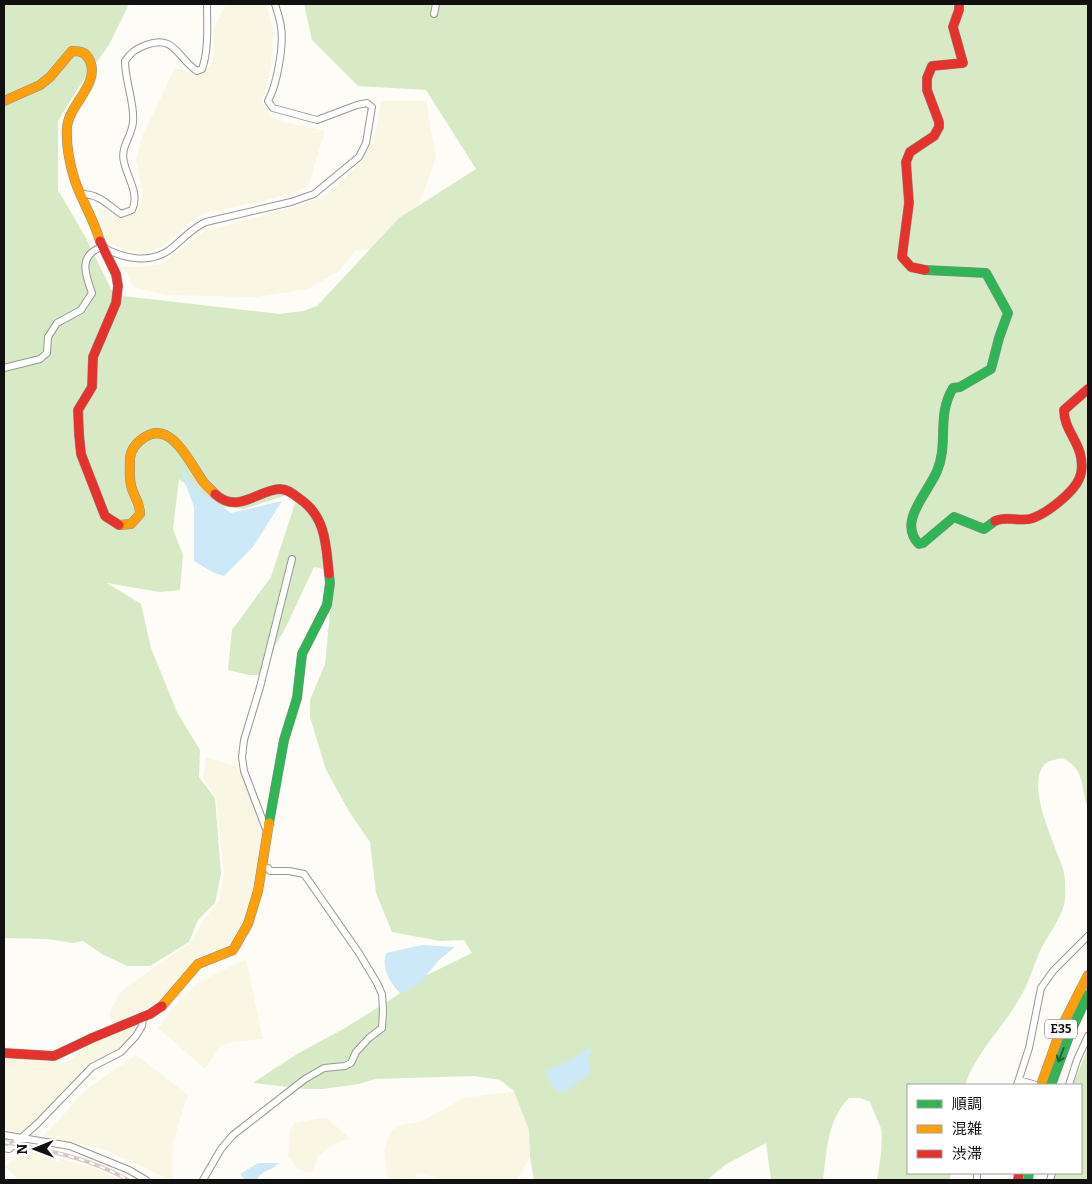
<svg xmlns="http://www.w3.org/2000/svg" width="1092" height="1184" font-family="Bitter,'Noto Sans JP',serif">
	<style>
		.farmland { fill: #f9f7e4 }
		.forest { fill: #d8eac5 }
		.water { fill: #cde8f7 }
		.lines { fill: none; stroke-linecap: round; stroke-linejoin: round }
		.street-casing { stroke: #979795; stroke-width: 8 }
		.fast-casing { stroke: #8e8d8b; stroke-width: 10 }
		.slow-casing { stroke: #8e8d8b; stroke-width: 10 }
		.jam-casing { stroke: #8e8d8b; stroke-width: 10 }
		.street { stroke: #fffffe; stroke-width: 6 }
		.fast { stroke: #30b455; stroke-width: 9 }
		.slow { stroke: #ff9f0a; stroke-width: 9 }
		.jam { stroke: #e5322d; stroke-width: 9 }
		.rail-casing { stroke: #d9c6c7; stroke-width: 4 }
		.rail { stroke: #fff; stroke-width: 2; stroke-dasharray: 5.5; stroke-linecap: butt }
		.oneway { stroke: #206233 }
		.labels { text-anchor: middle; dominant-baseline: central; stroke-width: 5; stroke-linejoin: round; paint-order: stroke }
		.shield { fill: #fff; stroke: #585858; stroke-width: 1 }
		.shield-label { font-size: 12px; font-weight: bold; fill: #111 }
	</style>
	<rect width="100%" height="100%" fill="#fdfcf7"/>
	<!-- farmland -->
	<path class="farmland" d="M226 4H267L273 33 271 68 262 100 266 111 276 120 325 131 308 187 271 199 199 215 162 247 141 254 108 244 95 205 119 219 137 212 143 195 136 160 142 137 175 68 200 75 213 63 214 28Z
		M381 101H426L436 157 424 192 409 226 391 247 355 251 339 271 308 289 257 297 167 295 135 288 121 266 138 267 161 264 203 232 302 205 329 193 364 159 376 131Z
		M206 757 236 766 240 771 264 833 255 880 243 924 231 946 196 961 156 1006 141 1014 114 1023 111 1022 110 1013 112 1007 122 990 190 943 205 918 219 901 224 874 216 797 203 778Z
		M246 959 263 1039 232 1042 221 1046 205 1069 158 1028 179 1001 196 984Z
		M138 1024V1027L134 1034 119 1051 92 1064 59 1096 37 1120 22 1133 4 1129V1058L34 1059 63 1063 73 1058 89 1044 115 1031Z
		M136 1055 188 1095 176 1132 172 1154 173 1180H169L133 1162 99 1148 42 1137 67 1111 85 1090Z
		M514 1091 529 1130 530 1157 517 1180H444L417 1173 415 1180 401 1178 400 1180H388L384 1153 387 1140 392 1130 401 1125 420 1122 464 1098Z
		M326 1117 349 1138 332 1145 318 1156 313 1171 306 1172 298 1169 288 1157 290 1131 294 1123Z
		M24 1151 51 1156 95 1168 121 1180H16L17 1178 5 1167Z"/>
	<!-- forest -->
	<path class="forest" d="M4 4H129L109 45 78 88 58 121V190L85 236 114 295 279 314 303 311 317 306 399 218 476 169 426 90 358 86 312 40 304 4H1088V808C1080 787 1086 769 1062 758 1058 759 1052 760 1048 762 1021 779 1057 848 1063 869 1066 878 1065 890 1065 899 1064 913 1049 935 1042 947 1034 963 1030 981 1021 996 1004 1027 976 1052 965 1085H908V1173H951L950 1180H877L881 1154 882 1131 870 1102 860 1098H849C827 1120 827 1151 823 1180H771L766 1143 725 1165 707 1180H534L530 1157 529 1130 514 1091 500 1080 474 1076 375 1079 359 1084 323 1089H306L253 1083 297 1054 345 1028 390 1000 425 976 472 953 464 940 440 941 392 932 376 893 370 842 350 813 326 770 310 717V700L325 664 332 592 330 570 314 567 286 627 259 675H249L228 670 232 630 271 577 299 491 244 509 213 506 179 479 173 529 183 555 180 590 160 592 107 583 141 604 151 648 177 712 200 750 199 777 215 798 221 874 215 903 198 920 189 942 150 966H127L102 954 83 941 73 943 47 939 4 938Z
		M1088 1048V1180H1050L1053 1173H1081V1085H1073Z"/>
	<!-- water -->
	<path class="water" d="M178 463 196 488 231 513 282 501 253 547 224 576 214 573 194 561V507Z
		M422 945 455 947 439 960 420 983 401 994C390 983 381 969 386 953Z
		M592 1049 587 1062 591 1067 590 1073 567 1091 559 1092 552 1086 545 1071 571 1060 586 1050Z
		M258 1163H279C272 1171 261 1170 257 1180H245L240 1174Z"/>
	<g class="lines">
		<!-- street casing -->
		<g class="street-casing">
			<path id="street" d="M434 14 436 4
				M82 194C99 194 108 205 121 214L132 210C140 194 127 177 124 162 120 147 132 136 133 122 135 103 125 82 125 61 131 52 136 49 146 45 175 34 177 58 197 71L202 69C209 50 207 24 207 4
				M4 368 40 359 47 353 48 337 57 323 81 310 92 293C85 274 78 255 102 247 124 259 151 265 172 248 184 238 192 228 206 222L291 202 314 194 359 157 366 143 372 107 367 103 357 105 317 120 273 108 268 101C277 85 284 45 281 27 280 19 277 11 275 4
				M266 829 244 771 242 757 244 740 260 687 292 559
				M1019 1080 1036 1085
				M1017 1085 1029 1048 1041 988 1053 971 1088 936
				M1069 1085 1077 1060 1088 1036
				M4 1135 70 1146 129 1170 146 1180
				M4 1148 9 1149 38 1123 92 1067 121 1052 136 1036 142 1026 143 1018
				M977 1173V1180
				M203 1180 221 1149 233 1135 305 1079 324 1068 345 1066 351 1063 356 1052 369 1038 382 1028 383 1011 382 994 377 983 359 953 304 874 289 871H270L268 868 262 867
				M1050 1180 1052 1173"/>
		</g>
		<!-- fast casing -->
		<g class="fast-casing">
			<path id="fast" d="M925 270 986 273 1008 313 999 338 991 369 960 387 953 388C936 416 949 444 937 471 928 493 897 522 919 544L923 543 954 517 984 529 995 521
				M269 823 284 740 297 698 302 654 327 605 330 583 329 574
				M1051 1085 1071 1031 1088 995
				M1028 1180 1029 1173"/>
		</g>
		<!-- slow casing -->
		<g class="slow-casing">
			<path id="slow" d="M4 101 40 85 50 77 72 51C81 51 86 52 90 61 100 85 68 105 67 128 66 144 70 165 75 181 82 201 94 220 100 241
				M119 525 131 524 140 514C140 500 133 497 131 485 129 477 130 466 130 458 131 449 137 442 145 437 171 420 190 463 202 480 205 485 211 489 215 494
				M162 1006 198 964 233 950 248 924 258 891 269 823
				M1041 1085 1062 1026 1088 975"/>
		</g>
		<!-- jam casing -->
		<g class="jam-casing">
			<path id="jam" d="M100 241 116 274 118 286 116 303 93 357 92 387 78 410 79 434 81 454 105 516 119 525
				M925 270 911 267 902 257 909 203 906 162 910 152 934 136 939 127V122L927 90V78L932 66 963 63 953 27 959 10V4
				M215 494C238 515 257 490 280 489 288 489 293 494 300 499 326 517 326 545 329 574
				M995 521C1008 515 1021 523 1033 518 1047 513 1073 493 1079 479 1083 471 1082 461 1080 453 1075 437 1064 427 1064 410L1088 389
				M4 1053 54 1056 92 1038 150 1014 162 1006
				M1018 1180 1019 1173"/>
		</g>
		<!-- street -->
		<use href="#street" class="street"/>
		<!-- fast -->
		<use href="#fast" class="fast"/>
		<!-- slow -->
		<use href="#slow" class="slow"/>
		<!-- jam -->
		<use href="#jam" class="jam"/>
		<!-- rail casing -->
		<g class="rail-casing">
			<path id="rail" d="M4 1142C47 1150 90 1158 128 1180"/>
		</g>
		<!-- rail -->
		<use href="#rail" class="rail"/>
	</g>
	<!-- one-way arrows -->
	<defs><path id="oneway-shaft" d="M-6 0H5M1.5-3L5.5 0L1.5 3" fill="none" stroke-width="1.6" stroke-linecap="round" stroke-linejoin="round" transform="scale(1.25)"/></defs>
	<use class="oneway" href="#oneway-shaft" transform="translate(1061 1055) rotate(111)"/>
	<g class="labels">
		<!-- shield labels -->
		<rect class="shield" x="1045" y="1019.5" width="32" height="19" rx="4"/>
		<g class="shield-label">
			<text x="1061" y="1029">E35</text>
		</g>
	</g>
	<!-- border -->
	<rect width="1092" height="1184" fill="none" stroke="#111111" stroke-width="10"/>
	<!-- legend -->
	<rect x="907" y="1084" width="175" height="90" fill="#ffffff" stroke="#a0a0a0"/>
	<rect x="917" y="1100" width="25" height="8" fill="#30b455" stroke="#a0a0a0"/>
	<text x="952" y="1109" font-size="15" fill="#111111">順調</text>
	<rect x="917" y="1125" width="25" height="8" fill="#ff9f0a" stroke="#a0a0a0"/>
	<text x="952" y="1134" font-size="15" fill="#111111">混雑</text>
	<rect x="917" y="1150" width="25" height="8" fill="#e5322d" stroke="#a0a0a0"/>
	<text x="952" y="1159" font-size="15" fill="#111111">渋滞</text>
	<!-- north arrow -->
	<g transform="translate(35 1149) rotate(269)" stroke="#ffffff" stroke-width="4" paint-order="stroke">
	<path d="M0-4L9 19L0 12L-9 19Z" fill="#111111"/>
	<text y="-8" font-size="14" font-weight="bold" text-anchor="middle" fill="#111111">N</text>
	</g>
</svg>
